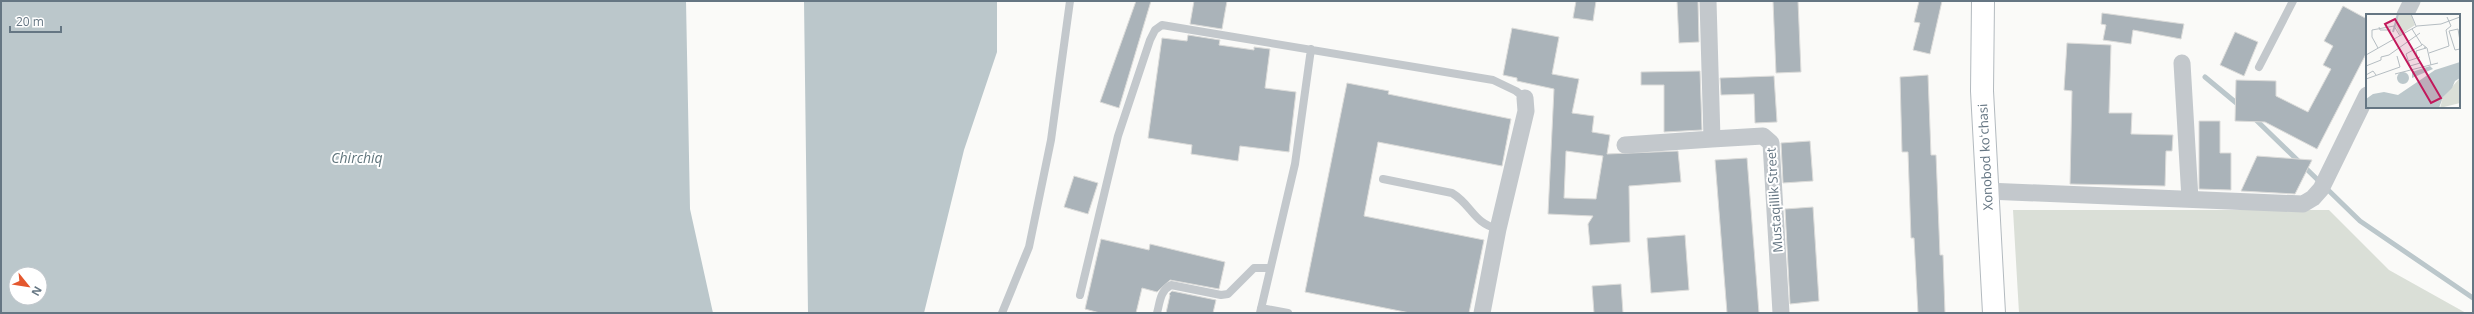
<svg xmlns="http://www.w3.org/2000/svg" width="2474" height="314" font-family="'Open Sans',sans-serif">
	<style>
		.green { fill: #dadfd7 }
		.water { fill: #bbc7cb; fill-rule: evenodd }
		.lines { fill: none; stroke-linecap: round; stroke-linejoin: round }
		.stream { stroke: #bbc7cb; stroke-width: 5 }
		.building { fill: #aab3b9; stroke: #dcdcda; fill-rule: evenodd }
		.secondary-casing { stroke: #b3babf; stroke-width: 24 }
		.lane { stroke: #c3c8cc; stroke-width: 8 }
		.street { stroke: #c3c8cc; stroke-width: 17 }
		.secondary { stroke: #fff; stroke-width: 22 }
		.labels { text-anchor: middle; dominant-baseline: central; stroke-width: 4; stroke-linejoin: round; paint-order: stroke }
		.street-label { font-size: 13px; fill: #657683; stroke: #fff }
		.water-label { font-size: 14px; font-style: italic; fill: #60757c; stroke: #fff }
		.inset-river { fill: none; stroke: #bbc7cb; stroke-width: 2 }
		.inset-road { fill: none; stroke: #b5bdc2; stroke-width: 1 }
		.view { fill: #c2185b; fill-opacity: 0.15; stroke: #c2185b; stroke-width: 2 }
		.inset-edge { fill: none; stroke: #657683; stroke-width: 2 }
	</style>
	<rect width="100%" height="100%" fill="#fafaf8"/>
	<!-- green -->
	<path class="green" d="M2013 210H2329L2389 270 2466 313H2019Z"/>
	<!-- water -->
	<path class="water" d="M1 1H686L690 209 713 313H1ZM16 274H40V298H16Z
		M804 1H997V52L964 150 924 313H808Z"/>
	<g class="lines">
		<!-- stream -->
		<path class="stream" d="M2205 77 2240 106
			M2254 118 2360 221 2473 298"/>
	</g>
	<!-- building -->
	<path class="building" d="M1136 1H1151L1119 108 1100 102Z
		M1194 1H1227L1222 29 1190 24Z
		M1576 1H1596L1593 21 1573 18Z
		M1677 1H1698L1699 42 1679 43Z
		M1773 1H1798L1801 72 1776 73Z
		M1919 1H1942L1930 54 1913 50 1920 23 1914 22Z
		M2343 6 2367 19V52L2317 149 2265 122 2235 121 2236 80 2276 81V96L2308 112 2331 69 2323 65 2333 46 2324 41Z
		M2102 13 2184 24 2181 39 2133 30 2131 44 2103 40 2106 25 2101 24Z
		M1512 28 1559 37 1552 74 1579 79 1572 113 1594 116 1592 132 1610 135 1607 154 1678 151 1681 182 1629 186 1630 242 1590 245 1588 224 1593 216 1548 214 1554 89 1517 81V78L1503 75ZM1566 151 1603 156 1596 199 1564 198Z
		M2235 32 2258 42 2244 76 2220 65Z
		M1188 35 1220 40 1219 45 1254 50V47L1270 49 1265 88 1296 92 1289 152 1240 146 1238 161 1191 154 1192 145 1148 138 1162 38 1187 41Z
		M2067 43 2111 45 2109 113H2132L2131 134 2173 135 2172 151H2166L2165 186 2070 184 2072 91 2064 90Z
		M1700 71 1702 130 1664 132V85H1641V72Z
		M1928 75 1931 155H1936L1940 255H1943L1945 313H1918L1914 238H1911L1908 152H1902L1900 77Z
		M1774 76 1777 122 1755 123 1754 94 1721 95 1720 78Z
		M1347 83 1389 91 1388 94 1511 119 1502 166 1378 142 1364 216 1484 240 1469 313H1410L1305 292Z
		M2199 121H2220V153H2231V190L2199 189Z
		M1810 141 1813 181 1783 183 1781 143Z
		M2257 156 2312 160 2295 194 2241 191Z
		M1747 158 1759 313H1727L1715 160Z
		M1074 176 1098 183 1088 214 1064 207Z
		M1813 207 1819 301 1790 304 1785 209Z
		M1685 235 1689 290 1651 293 1647 238Z
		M1101 239 1149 250 1150 244 1225 262 1219 289 1170 280 1157 292 1142 288 1136 313H1100L1085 309Z
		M1621 284 1623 313H1594L1592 286Z
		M1172 291 1216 300 1213 313H1166L1170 295 1169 294Z"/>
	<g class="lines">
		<!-- secondary casing -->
		<g class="secondary-casing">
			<path id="secondary" d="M1983 1 1982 91 1994 313"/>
		</g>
		<!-- lane -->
		<path class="lane" d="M2259 67 2293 1
			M1383 179 1452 193C1472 205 1473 223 1498 229
			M1080 295 1118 136 1150 40 1155 30 1162 25 1493 80 1516 91 1525 98
			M1261 308 1288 313
			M1002 313 1029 247 1051 140 1070 1
			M1157 313C1160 302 1160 291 1171 285L1221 295 1228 294 1254 268H1270
			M1260 313 1295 164 1311 49"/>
		<!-- street -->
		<path class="street" d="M1708 1 1712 139 1763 136 1771 143 1781 313
			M2405 15 2412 1
			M2182 63 2190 199
			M1625 145 1712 139
			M1987 191 2303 204 2313 198 2321 189 2367 95
			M1482 313 1498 229 1526 111 1525 98"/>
		<!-- secondary -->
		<use href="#secondary" class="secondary"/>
	</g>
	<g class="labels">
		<!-- street labels -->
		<g class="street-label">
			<text transform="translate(1985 157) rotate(-93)">Xonobod koʻchasi</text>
			<text transform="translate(1774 200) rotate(-94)">Mustaqillik Street</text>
		</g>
		<!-- water labels -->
		<g class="water-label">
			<text x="357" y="157">Chirchiq</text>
		</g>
	</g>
	<!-- overview -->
	<g transform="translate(2366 14)">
		<rect width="94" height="94" fill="#fafaf8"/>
		<path d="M34 0H45L49 11 34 21 29 11 30 2ZM94 64V89L74 94 77 83Z" fill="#dadfd7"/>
		<path d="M94 48V64L89 67 86 74 77 83 73 94H0V85L7 80 18 78 32 81 69 56ZM64 52 67 55 46 64V58ZM31 64a6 6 0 1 1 12 0a6 6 0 1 1-12 0Z" fill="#bbc7cb"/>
		<path class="inset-river" d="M27 18 32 0"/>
		<path class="inset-road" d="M45 0 50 12M13 13 14 16H25M46 15 56 31 40 40 44 52 54 49M94 27 92 15 83 17 89 36 94 35M56 30 61 34 65 51M12 34 6 23V16L28 12 34 22M63 39 83 32 80 16 85 12 81 3M0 41 51 12 75 10 94 3M51 43 50 37 60 34 58 33M42 47 54 43M0 52 15 46V43L23 41 54 19M29 60 72 49M0 61 7 57 10 61M0 65 34 53 31 42"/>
		<path class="view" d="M29 5 75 84 65 89 19 10Z"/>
		<rect width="94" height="94" class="inset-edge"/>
	</g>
	<!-- border -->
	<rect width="2474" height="314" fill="none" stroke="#657683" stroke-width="4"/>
	<!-- north arrow -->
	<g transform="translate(28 286) rotate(120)"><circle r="19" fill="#ffffff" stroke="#c1c8cd"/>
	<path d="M0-3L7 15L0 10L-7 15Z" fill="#e4572e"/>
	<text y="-6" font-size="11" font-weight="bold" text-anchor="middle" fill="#657683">N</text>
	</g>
	<!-- scale -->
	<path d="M10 26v6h51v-6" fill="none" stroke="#657683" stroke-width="2"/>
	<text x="16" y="26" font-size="12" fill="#657683" stroke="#ffffff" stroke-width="3" paint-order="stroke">20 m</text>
</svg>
